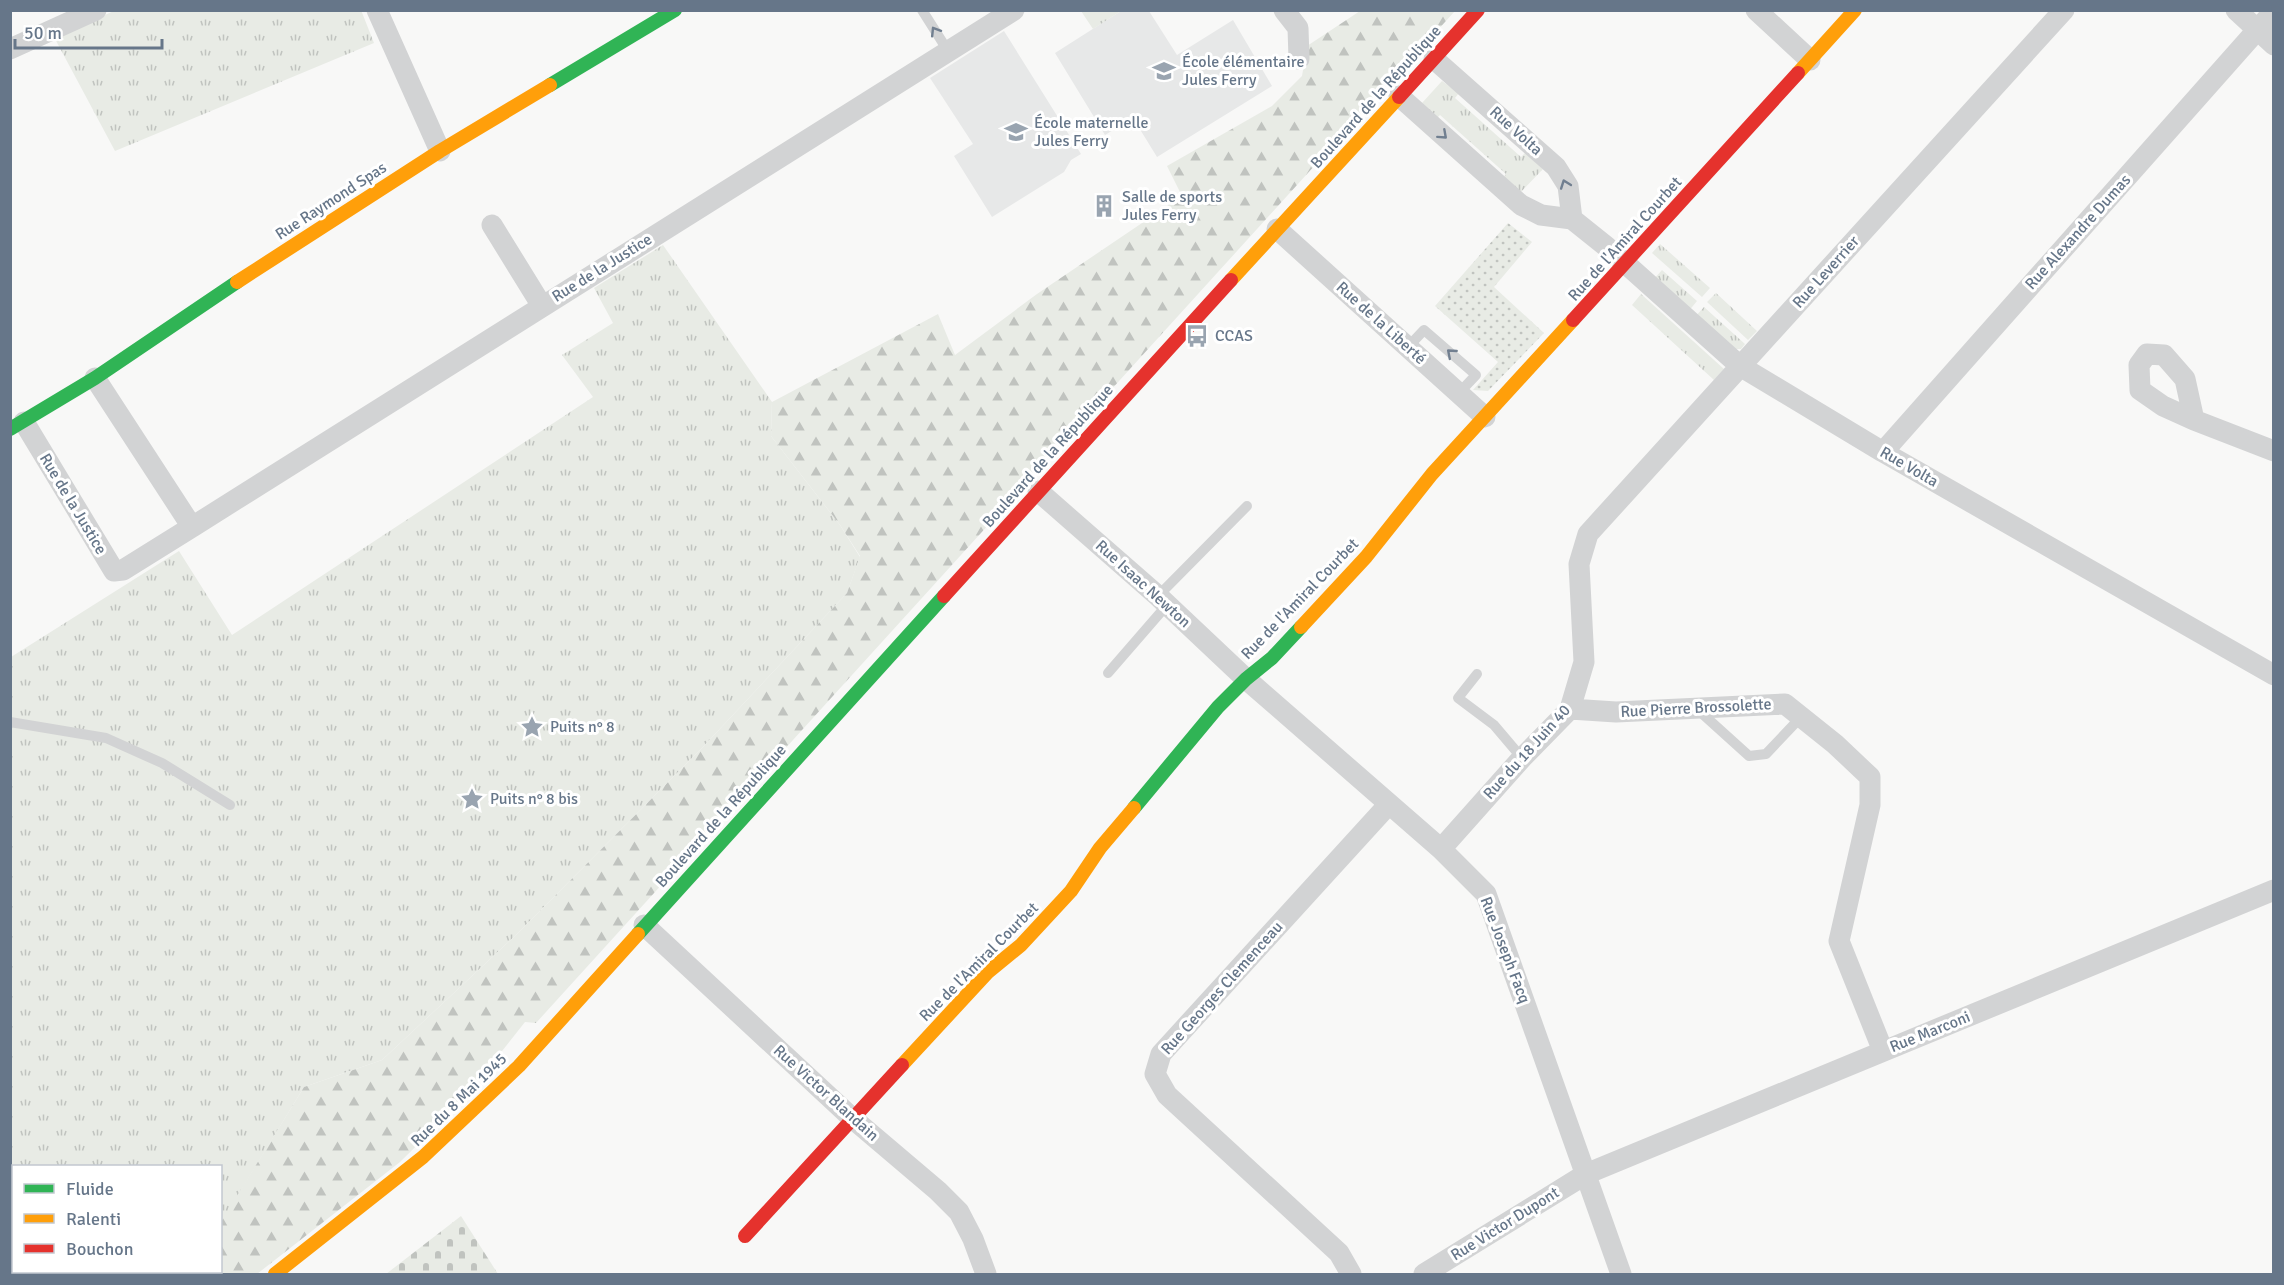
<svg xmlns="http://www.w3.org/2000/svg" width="2284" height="1285" font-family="Signika,sans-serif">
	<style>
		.built { fill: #e7e8e8 }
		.grass { fill: url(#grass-tufts) }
		.forest { fill: url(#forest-firs) }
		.cemetery { fill: url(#cemetery-stones) }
		.park { fill: url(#park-dots) }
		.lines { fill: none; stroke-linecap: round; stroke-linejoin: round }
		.lane { stroke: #d2d3d4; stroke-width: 10 }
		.street { stroke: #d2d3d4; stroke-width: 21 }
		.fast { stroke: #30b455; stroke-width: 14 }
		.slow { stroke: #ff9f0a; stroke-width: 14 }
		.jam { stroke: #e5322d; stroke-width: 14 }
		.oneway { stroke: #717f90 }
		.labels { text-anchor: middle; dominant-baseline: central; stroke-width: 6; stroke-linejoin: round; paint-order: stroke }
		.poi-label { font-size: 16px; fill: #667689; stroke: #fff; text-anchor: start }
		.street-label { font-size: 16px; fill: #667689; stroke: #fff }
	</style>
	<defs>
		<pattern id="grass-tufts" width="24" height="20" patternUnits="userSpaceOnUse" patternTransform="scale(1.5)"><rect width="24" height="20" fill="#e8ebe5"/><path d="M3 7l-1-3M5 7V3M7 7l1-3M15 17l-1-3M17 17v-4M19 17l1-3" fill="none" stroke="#c0c3bf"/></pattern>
		<pattern id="forest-firs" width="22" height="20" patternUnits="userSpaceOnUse" patternTransform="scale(1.5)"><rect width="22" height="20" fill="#e8ebe5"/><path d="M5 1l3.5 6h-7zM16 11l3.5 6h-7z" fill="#c0c3bf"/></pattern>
		<pattern id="cemetery-stones" width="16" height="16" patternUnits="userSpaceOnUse" patternTransform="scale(1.5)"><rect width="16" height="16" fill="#e8ebe5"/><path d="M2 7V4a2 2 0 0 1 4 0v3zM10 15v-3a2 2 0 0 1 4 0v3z" fill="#c0c3bf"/></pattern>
		<pattern id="park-dots" width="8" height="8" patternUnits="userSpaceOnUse" patternTransform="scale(1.5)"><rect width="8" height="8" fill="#e8ebe5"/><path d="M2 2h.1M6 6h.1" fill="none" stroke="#c0c3bf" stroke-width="1.8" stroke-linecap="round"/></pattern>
	</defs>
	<rect width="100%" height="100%" fill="#f8f8f7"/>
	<!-- built -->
	<path class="built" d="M1121 11H1149L1177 55 1233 20 1272 86 1157 157 1133 118 1105 135 1055 53Z
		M1004 31 1081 154 1071 160 1064 172 992 217 954 156 973 144 930 78Z"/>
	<!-- grass -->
	<path class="grass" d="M361 10 374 43 115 151 54 37 114 11Z
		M1081 11H1121L1093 29Z
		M1442 81 1459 93 1455 98 1521 157 1525 153 1543 169 1519 194 1503 178 1506 174 1440 115 1436 119 1422 103Z
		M1660 244 1710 288 1702 297 1652 253Z
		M663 245 772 402 771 436 840 525 860 557 847 593 701 749 516 935 382 1060 304 1087 223 1220 221 1222 220 1166H14V1272H154L150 1274H11V657L179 551 232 635 593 397 562 355 613 323 594 288Z
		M1662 270 1697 301 1688 312 1653 280Z
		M1716 293 1757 331 1748 340 1707 302Z
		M1641 294 1724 369 1714 380 1632 305Z
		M1704 307 1745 344 1741 349H1734L1694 318Z"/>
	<!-- forest -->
	<path class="forest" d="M1360 11H1455L536 1023 525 1022 464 1099 400 1162 257 1274H150L154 1272H220L221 1222 304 1087 382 1060 516 935 701 749 847 593 860 556 840 525 771 436 772 402 938 314 955 355 1037 294 1182 196 1167 166 1272 106 1302 76 1307 46Z"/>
	<!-- cemetery -->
	<path class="cemetery" d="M461 1216 498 1274H386Z"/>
	<!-- park -->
	<path class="park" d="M1508 223 1532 242 1494 287 1544 333 1488 391 1473 390 1498 362 1435 306Z"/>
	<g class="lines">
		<!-- lane -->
		<path class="lane" d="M922 10 948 51
			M1408 347 1424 330 1476 375 1458 394
			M1158 596 1247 506
			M1108 673 1167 605
			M1477 674 1458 698 1494 725 1522 758
			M1697 709 1749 756 1766 754 1801 717
			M10 722 106 738 162 763 230 805"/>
		<!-- street -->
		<path class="street" d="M377 10 440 151
			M1284 10 1298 28 1299 59
			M1756 10 1810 60
			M2236 10 2274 45
			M10 49 96 10
			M1399 96 1521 205 1541 215 1572 219 1568 186 1556 167 1434 59
			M1572 219 1607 247 1740 366 1883 452 2274 675
			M492 225 542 306
			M1277 229 1485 417
			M95 378 192 527 1014 10
			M2194 420 2163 406 2140 390 2139 365 2147 354 2164 355 2185 379 2194 420 2274 451
			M24 422 114 571 123 570 192 527
			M1883 452 2274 11
			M1038 491 1158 596 1246 679 1441 849 1486 894 1621 1274
			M1570 709 1616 712 1785 704 1835 744 1870 777V805L1839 941 1883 1051
			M1441 849 1522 758 1570 709 1584 662 1579 564 1588 534 2064 10
			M644 925 852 1118 938 1191 959 1212 973 1239 986 1274
			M1351 1274 1339 1253 1167 1095 1155 1074 1161 1054 1389 804
			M1424 1274 1586 1174 2274 890"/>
		<!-- fast -->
		<path class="fast" d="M550 85 675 10
			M10 429 95 378 237 282
			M1134 808 1218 707 1246 679 1272 658 1301 627
			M638 934 944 596"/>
		<!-- slow -->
		<path class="slow" d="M1798 73 1855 10
			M1231 280 1399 97
			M237 282 440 151 550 85
			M1301 627 1366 557 1432 474 1573 320
			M902 1065 988 972 1021 945 1071 891 1100 848 1134 808
			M275 1274 423 1157 519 1066 638 934"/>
		<!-- jam -->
		<path class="jam" d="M1399 97 1478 10
			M1573 320 1798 73
			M944 596 1231 280
			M745 1236 902 1065"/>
	</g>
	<!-- one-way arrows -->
	<defs><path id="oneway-chevron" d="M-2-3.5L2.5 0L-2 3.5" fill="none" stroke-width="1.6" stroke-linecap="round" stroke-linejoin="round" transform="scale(1.5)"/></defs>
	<g class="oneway">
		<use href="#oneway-chevron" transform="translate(935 31) rotate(-122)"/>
		<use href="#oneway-chevron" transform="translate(1443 135) rotate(42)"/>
		<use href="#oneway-chevron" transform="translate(1565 184) rotate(-110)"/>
		<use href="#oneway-chevron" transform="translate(1451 353) rotate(-139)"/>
	</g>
	<!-- icons -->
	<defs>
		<g id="school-bare" transform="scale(1.8)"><path d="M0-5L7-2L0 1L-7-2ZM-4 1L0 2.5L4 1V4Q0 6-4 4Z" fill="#99a4b0" stroke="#fff" stroke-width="2.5" paint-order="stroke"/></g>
		<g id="building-bare" transform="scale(1.8)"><path d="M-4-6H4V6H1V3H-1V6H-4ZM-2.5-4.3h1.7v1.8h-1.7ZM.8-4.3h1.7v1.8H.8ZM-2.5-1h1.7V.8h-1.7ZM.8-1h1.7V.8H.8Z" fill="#99a4b0" stroke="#fff" stroke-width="2.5" paint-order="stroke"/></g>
		<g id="bus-bare" transform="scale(1.8)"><path d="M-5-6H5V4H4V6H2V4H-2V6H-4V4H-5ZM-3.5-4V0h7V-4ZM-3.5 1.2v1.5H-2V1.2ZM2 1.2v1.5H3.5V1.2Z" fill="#99a4b0" stroke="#fff" stroke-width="2.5" paint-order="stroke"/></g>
		<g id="sight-bare" transform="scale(1.8)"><path d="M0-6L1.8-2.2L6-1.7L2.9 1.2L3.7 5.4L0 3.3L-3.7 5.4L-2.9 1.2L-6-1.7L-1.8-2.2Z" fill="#99a4b0" stroke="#fff" stroke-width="2.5" paint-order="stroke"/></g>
	</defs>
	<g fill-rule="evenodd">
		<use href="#school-bare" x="1164" y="71"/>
		<use href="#school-bare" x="1016" y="132"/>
		<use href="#building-bare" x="1104" y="206"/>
		<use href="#bus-bare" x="1197" y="336"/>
		<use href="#sight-bare" x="532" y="727"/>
		<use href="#sight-bare" x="472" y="799"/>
	</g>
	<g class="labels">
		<!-- poi labels -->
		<g class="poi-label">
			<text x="1182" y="62">École élémentaire<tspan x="1182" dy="18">Jules Ferry</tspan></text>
			<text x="1034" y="123">École maternelle<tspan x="1034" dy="18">Jules Ferry</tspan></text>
			<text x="1122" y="197">Salle de sports<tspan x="1122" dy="18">Jules Ferry</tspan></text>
			<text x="1215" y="336">CCAS</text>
			<text x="550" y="727">Puits n° 8</text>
			<text x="490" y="799">Puits n° 8 bis</text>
		</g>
		<!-- street labels -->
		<g class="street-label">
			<text transform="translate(1376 97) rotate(-48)">Boulevard de la République</text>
			<text transform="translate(1516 131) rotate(42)">Rue Volta</text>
			<text transform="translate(331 201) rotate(-33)">Rue Raymond Spas</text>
			<text transform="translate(2078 232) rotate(-48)">Rue Alexandre Dumas</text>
			<text transform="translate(1625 239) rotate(-48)">Rue de l'Amiral Courbet</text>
			<text transform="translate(602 268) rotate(-32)">Rue de la Justice</text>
			<text transform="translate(1826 272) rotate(-48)">Rue Leverrier</text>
			<text transform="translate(1381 323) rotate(42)">Rue de la Liberté</text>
			<text transform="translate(1048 456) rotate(-48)">Boulevard de la République</text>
			<text transform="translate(1909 467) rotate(30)">Rue Volta</text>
			<text transform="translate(73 504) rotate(59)">Rue de la Justice</text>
			<text transform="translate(1143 584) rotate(42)">Rue Isaac Newton</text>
			<text transform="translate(1300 599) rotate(-46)">Rue de l'Amiral Courbet</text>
			<text transform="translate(1696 708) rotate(-3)">Rue Pierre Brossolette</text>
			<text transform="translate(1527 752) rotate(-48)">Rue du 18 Juin 40</text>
			<text transform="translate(721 816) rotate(-48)">Boulevard de la République</text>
			<text transform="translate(1505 950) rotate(69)">Rue Joseph Facq</text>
			<text transform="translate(979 962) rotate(-45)">Rue de l'Amiral Courbet</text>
			<text transform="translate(1222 988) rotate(-48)">Rue Georges Clemenceau</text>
			<text transform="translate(1930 1032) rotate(-22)">Rue Marconi</text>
			<text transform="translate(826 1093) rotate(42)">Rue Victor Blandain</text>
			<text transform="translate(459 1100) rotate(-44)">Rue du 8 Mai 1945</text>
			<text transform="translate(1505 1224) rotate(-32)">Rue Victor Dupont</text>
		</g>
	</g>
	<!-- border -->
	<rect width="2284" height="1285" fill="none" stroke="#667689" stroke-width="24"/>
	<!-- legend -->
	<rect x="12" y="1165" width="210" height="108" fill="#ffffff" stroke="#c2c8d0" stroke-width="1.5"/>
	<rect x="24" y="1184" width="30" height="9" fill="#30b455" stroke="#c2c8d0" stroke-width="1.5"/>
	<text x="66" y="1195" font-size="18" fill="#667689">Fluide</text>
	<rect x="24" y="1214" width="30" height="9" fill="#ff9f0a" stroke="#c2c8d0" stroke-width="1.5"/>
	<text x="66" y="1225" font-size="18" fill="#667689">Ralenti</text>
	<rect x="24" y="1244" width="30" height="9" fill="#e5322d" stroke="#c2c8d0" stroke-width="1.5"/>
	<text x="66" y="1255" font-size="18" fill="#667689">Bouchon</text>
	<!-- scale -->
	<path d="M15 39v9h147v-9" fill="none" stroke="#667689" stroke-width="3"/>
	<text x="24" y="39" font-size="18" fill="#667689" stroke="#ffffff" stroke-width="4.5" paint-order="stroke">50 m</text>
</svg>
